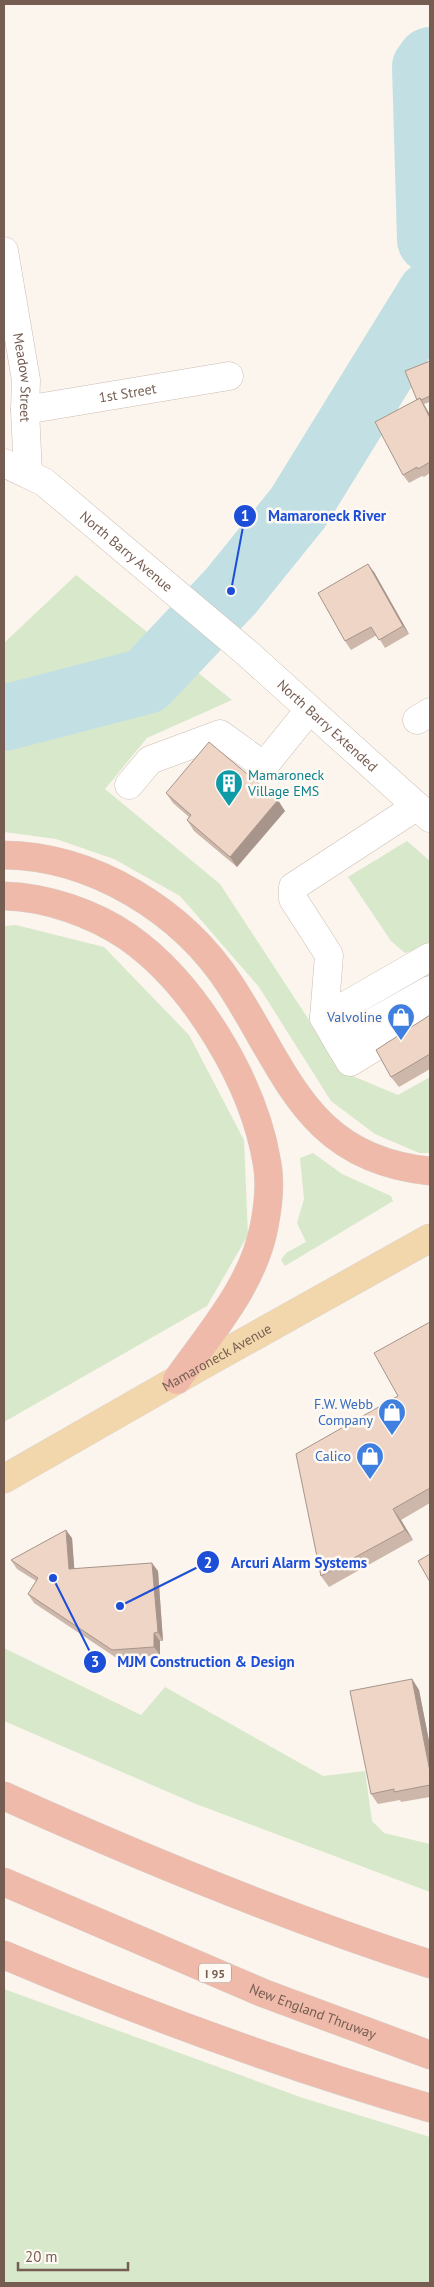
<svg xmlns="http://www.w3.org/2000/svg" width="434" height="2287" font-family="'PT Sans',sans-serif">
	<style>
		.green { fill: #d8e8cb }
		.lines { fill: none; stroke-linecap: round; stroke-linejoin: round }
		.river { stroke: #c2e0e4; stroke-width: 66 }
		.minor-casing { stroke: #cdbdb3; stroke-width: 29 }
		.major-casing { stroke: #d8d2ce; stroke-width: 29 }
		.highway-casing { stroke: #d8d2ce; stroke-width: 29 }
		.minor { stroke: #fff; stroke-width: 28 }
		.major { stroke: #f3d7ac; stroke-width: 28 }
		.highway { stroke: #efbaaa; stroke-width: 28 }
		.wall { fill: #cdb7aa }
		.shaded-wall { fill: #a7958b }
		.building { fill: #eed5c6; stroke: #a7958b }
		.labels { text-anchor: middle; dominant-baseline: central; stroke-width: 5; stroke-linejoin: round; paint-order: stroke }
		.shield { fill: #fef9f3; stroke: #9e8c82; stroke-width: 1 }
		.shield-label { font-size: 12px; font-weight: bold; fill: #755d51 }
		.street-label { font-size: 14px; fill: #755d51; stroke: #fef9f3 }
		.culture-label { font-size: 14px; fill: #0d838f; stroke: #fef9f3; text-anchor: start }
		.shop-label { font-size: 14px; fill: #366cbe; stroke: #fef9f3; text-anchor: end }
		.leader { fill: none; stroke: #1d4ed8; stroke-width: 2 }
		.callout-dot { fill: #1d4ed8; stroke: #fef9f3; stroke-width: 2 }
		.mark-label { font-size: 15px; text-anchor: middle; font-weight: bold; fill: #fff }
		.callout-label { font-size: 15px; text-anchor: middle; font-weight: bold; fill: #1d4ed8; stroke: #fef9f3; stroke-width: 5; stroke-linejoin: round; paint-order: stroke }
	</style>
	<rect width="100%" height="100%" fill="#fbf5ed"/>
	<!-- green -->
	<path class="green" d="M76 575 232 700 147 738 105 789 220 884 343 1072 398 1095 430 1077V1153H419L375 1134 331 1101 259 987 180 896 114 859 56 839 4 832V643Z
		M407 841 430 861V946L405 953 391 941 348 877Z
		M16 925 104 947 189 1035 244 1140 248 1235 207 1306 4 1422V926Z
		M313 1153 342 1174 391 1196 393 1201 285 1266 281 1260 286 1253 306 1242 297 1223 304 1199 300 1158Z
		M4 1648 141 1715 165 1687 323 1776 365 1771 372 1821 384 1833 430 1844V1892L196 1804 4 1721Z
		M4 1989 303 2098 430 2137V2283H4Z"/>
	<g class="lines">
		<!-- river -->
		<path class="river" d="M430 60 425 67 430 240
			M4 718 146 681 231 591 298 508 430 294"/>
		<!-- minor casing -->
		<g class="minor-casing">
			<g id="minor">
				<path id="s1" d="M4 251 26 380 25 410 28 474"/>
				<path id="s2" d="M25 410 229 376"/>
				<path id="s3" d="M4 463 44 482 247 653 430 818"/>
				<path d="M417 720 430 712"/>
				<path d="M129 785 150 760 220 734 264 766 309 710"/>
				<path d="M417 806 293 887V899L329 955 324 1018 338 1042 430 990"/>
				<path d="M324 1018 430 957"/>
				<path d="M338 1042 350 1062 430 1014"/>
			</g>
		</g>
		<!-- major casing -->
		<g class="major-casing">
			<g id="major">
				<path id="s4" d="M4 1479 201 1366 430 1238"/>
			</g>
		</g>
		<!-- highway casing -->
		<g class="highway-casing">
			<g id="highway">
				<path d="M4 855C93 856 183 911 231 986 288 1074 308 1159 430 1171"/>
				<path d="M4 896C46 897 93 913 128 937 195 984 254 1083 267 1163 271 1184 268 1207 264 1227 253 1285 210 1333 177 1380"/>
				<path d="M4 1796C144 1859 284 1917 430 1964"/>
				<path id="s5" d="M4 1882 263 1993 430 2055"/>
				<path d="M4 1955C143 2014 285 2066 430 2108"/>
			</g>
		</g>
		<!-- minor -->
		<use href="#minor" class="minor"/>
		<!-- major -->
		<use href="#major" class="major"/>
		<!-- highway -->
		<use href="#highway" class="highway"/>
	</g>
	<!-- wall -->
	<path class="wall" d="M430 361V402L424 404 430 415V473L424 477 422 476 409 483 403 475 417 400Z
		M374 572 409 634 385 648 377 635 351 650 345 641Z
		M166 793 285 811 237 867 194 831 187 820 189 817 173 803Z
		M430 1015V1069L399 1087 391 1077Z
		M430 1322V1503L401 1520 413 1540 329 1587 321 1576Z
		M72 1538 74 1569 158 1571 163 1641H160V1655L118 1659 34 1603 28 1594 36 1581 17 1569 11 1560Z
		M412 1679 419 1690 430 1746V1797L401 1802 400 1800 378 1804 371 1794Z"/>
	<!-- shaded-wall -->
	<path class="shaded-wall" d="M420 398 430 415V418Z
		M368 564 374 572 409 634 403 626Z
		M278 800 285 811 237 867 230 857Z
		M393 1509 401 1520 413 1540 405 1530Z
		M66 1530 72 1538 75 1577 69 1569Z
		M152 1563 158 1571 163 1641 158 1632Z
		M154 1633 160 1641V1655L154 1647Z
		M412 1679 419 1690 430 1746V1772Z"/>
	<!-- building -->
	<path class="building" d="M430 361V396L421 400 420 398 417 400 405 371Z
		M420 398 430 418V462L418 469 417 467 403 475 375 422Z
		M368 564 403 626 379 640 371 627 345 641 318 593Z
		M209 742 278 800 230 857 187 820 191 815 166 793Z
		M430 1015V1054L391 1077 376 1050Z
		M430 1322V1488L393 1509 405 1530 321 1576 296 1454 398 1396 374 1353Z
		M66 1530 69 1569 152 1563 158 1632 154 1633V1647L112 1650 28 1594 38 1578 11 1560Z
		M430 1554V1582L418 1561Z
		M412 1679 430 1772V1785L394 1792V1789L371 1794 350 1691Z"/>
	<!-- icons -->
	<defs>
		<g id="building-pin" transform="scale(1.4375)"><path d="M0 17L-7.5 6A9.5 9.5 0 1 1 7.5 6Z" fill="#0f9aa8" stroke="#fef9f3"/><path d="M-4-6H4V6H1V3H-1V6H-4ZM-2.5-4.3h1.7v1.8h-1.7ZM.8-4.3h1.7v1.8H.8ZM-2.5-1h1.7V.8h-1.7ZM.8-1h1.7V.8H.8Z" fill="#fff"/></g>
		<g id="shop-pin" transform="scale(1.4375)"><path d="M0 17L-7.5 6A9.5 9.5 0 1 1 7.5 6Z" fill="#3f7fe0" stroke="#fef9f3"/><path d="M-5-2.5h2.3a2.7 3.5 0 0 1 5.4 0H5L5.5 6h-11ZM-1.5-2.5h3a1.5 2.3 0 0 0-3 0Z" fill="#fff"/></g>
	</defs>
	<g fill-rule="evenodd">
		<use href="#building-pin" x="229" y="783"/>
		<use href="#shop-pin" x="401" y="1017"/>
		<use href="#shop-pin" x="392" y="1412"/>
		<use href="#shop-pin" x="370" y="1456"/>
	</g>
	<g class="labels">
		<!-- shield labels -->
		<rect class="shield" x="199" y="1963.5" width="32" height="19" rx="4"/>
		<g class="shield-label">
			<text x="215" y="1973">I 95</text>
		</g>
		<!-- street labels -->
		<g class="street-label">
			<text stroke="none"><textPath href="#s1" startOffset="128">Meadow Street</textPath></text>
			<text stroke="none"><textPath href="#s2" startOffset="104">1st Street</textPath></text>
			<text stroke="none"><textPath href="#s3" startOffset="152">North Barry Avenue</textPath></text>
			<text stroke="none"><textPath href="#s3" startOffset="418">North Barry Extended</textPath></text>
			<text stroke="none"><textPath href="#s4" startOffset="245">Mamaroneck Avenue</textPath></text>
			<text stroke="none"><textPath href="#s5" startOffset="335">New England Thruway</textPath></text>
		</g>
		<!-- culture labels -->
		<g class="culture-label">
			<text x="248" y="775">Mamaroneck<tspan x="248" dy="16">Village EMS</tspan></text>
		</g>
		<!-- shop labels -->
		<g class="shop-label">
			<text x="382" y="1017">Valvoline</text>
			<text x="373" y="1404">F.W. Webb<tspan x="373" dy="16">Company</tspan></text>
			<text x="351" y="1456">Calico</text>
		</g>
	</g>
	<!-- callouts -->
	<path class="leader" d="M231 591L245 516M120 1606L208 1562M53 1578L95 1662"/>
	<g class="callout-dot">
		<circle cx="231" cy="591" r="5"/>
		<circle cx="120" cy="1606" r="5"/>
		<circle cx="53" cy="1578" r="5"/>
		<circle cx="245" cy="516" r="12"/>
		<circle cx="208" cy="1562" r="12"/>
		<circle cx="95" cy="1662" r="12"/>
	</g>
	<g class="mark-label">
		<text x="245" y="521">1</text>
		<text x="208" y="1568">2</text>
		<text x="95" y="1667">3</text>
	</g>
	<g class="callout-label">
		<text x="327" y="521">Mamaroneck River</text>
		<text x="299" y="1568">Arcuri Alarm Systems</text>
		<text x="206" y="1667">MJM Construction &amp; Design</text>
	</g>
	<!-- border -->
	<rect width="434" height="2287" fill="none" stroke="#755d51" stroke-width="10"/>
	<!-- scale -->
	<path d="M18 2262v8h110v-8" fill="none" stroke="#755d51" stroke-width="2.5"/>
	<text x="25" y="2262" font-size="15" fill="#755d51" stroke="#fef9f3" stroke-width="4" paint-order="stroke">20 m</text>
</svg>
